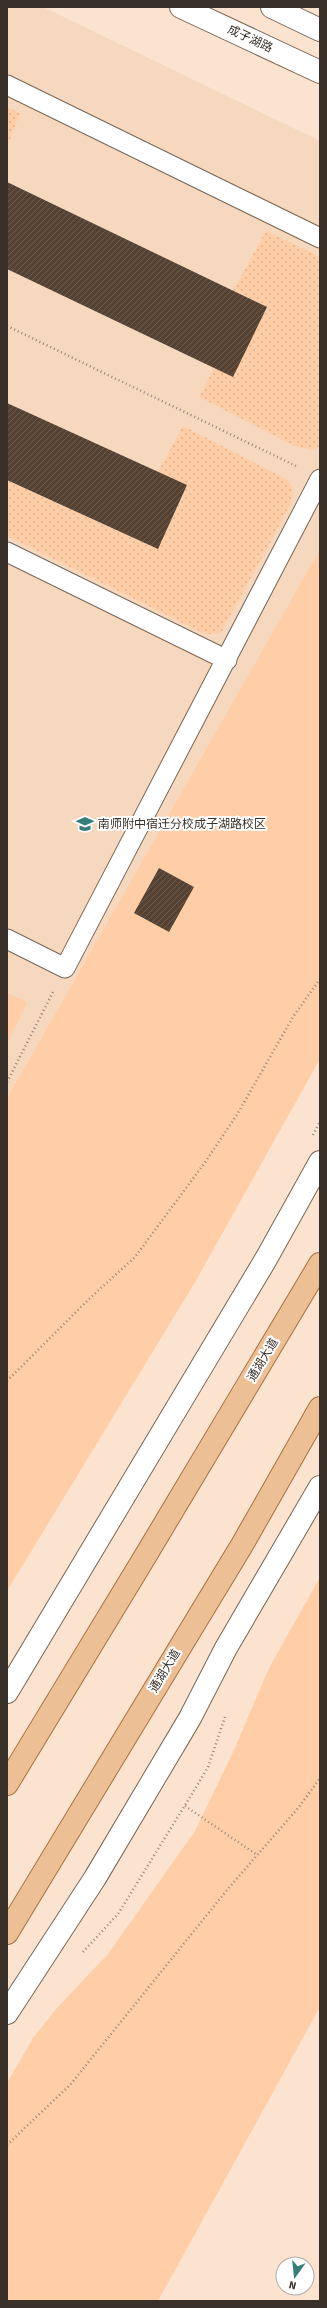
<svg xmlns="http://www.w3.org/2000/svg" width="327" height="2308" font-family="'Source Sans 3','Noto Sans SC',sans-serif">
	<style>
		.built { fill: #f6d8bf }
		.grass { fill: url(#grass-dots) }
		.park { fill: #ffcea6 }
		.building { fill: url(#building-hatch) }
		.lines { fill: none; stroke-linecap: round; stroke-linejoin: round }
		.lane-casing { stroke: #7a6655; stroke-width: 21 }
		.street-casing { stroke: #7a6655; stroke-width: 24 }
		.secondary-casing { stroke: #7a6655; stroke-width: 24 }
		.primary-casing { stroke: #a67141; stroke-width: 24 }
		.path { stroke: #948477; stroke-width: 2.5; stroke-dasharray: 1 3; stroke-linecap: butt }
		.lane { stroke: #fff; stroke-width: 19 }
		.street { stroke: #fff; stroke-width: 22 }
		.secondary { stroke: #fff; stroke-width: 22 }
		.primary { stroke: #edbf95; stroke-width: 22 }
		.labels { text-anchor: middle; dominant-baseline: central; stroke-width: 4; stroke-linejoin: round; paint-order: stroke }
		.street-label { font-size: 12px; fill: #393029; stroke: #fff }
		.poi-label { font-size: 12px; fill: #393029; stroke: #fff; text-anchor: start }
	</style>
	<defs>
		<pattern id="grass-dots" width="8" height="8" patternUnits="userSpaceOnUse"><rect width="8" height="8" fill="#ffcea6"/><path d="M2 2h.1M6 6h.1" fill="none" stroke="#dbb18f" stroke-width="1.8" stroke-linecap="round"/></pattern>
		<pattern id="building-hatch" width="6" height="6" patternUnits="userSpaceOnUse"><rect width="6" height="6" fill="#554232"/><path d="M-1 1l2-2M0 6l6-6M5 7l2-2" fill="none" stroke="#6b5b4e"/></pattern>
	</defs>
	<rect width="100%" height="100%" fill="#fbe3d0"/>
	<!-- built -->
	<path class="built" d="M7 7H43L320 141V549L7 1098Z"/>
	<!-- grass -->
	<path class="grass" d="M7 107 20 113 7 147Z
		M266 231 320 257V446L312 450 295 446 199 397 214 368 233 377 267 307 233 291Z
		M183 426 288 480 293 489 291 504 221 633 209 634 199 631 7 536V480L158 549 187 485 158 472Z"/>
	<!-- park -->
	<path class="park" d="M320 549V1059L194 1284 7 1591V1098Z
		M7 993 27 1002 7 1045Z
		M320 1577V2007L158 2301H7V2083L33 2038 56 2009 108 1954 195 1831 234 1750 269 1668Z"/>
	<!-- building -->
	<path class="building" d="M7 182 267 307 233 377 7 269Z
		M7 403 187 485 158 549 7 480Z
		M159 868 194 887 169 932 134 913Z"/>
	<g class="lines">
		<!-- lane casing -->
		<g class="lane-casing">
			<path id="lane" d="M7 85 320 238
				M7 552 227 660
				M7 939 65 968 320 479"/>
		</g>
		<!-- street casing -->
		<g class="street-casing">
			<path id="street" d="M7 1692 266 1259 320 1162
				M7 2013 95 1878 190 1718 226 1648 320 1487"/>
		</g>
		<!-- secondary casing -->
		<g class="secondary-casing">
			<path id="secondary" d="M181 7 320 72
				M272 7 320 30"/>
		</g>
		<!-- primary casing -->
		<g class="primary-casing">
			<path id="primary" d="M7 1784 146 1555 320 1264
				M7 1933 242 1545 320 1408"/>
		</g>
		<!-- path -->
		<path class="path" d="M7 326 296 466
			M7 1082 53 992
			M313 1135 320 1121
			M7 1381 89 1299 135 1257 206 1161 238 1113 293 1017 320 979
			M185 1806 257 1855
			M83 1952 118 1914 195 1789 208 1767 225 1717
			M7 2145 70 2085 227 1890 299 1807 320 1778"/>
		<!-- lane -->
		<use href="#lane" class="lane"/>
		<!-- street -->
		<use href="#street" class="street"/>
		<!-- secondary -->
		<use href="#secondary" class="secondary"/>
		<!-- primary -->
		<use href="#primary" class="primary"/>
	</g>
	<!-- icons -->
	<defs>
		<g id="school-bare" transform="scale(1.38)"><path d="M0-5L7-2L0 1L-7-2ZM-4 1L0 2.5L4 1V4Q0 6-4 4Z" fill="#357e7a" stroke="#fff" stroke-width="2.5" paint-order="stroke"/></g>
	</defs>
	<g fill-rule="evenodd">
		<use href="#school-bare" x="85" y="824"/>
	</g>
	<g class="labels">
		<!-- street labels -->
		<g class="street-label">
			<text transform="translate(250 39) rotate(25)">成子湖路</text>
			<text transform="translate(263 1360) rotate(-59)">通湖大道</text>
			<text transform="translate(165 1671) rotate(-59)">通湖大道</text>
		</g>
		<!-- poi labels -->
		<g class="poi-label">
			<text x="98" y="824">南师附中宿迁分校成子湖路校区</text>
		</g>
	</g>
	<!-- border -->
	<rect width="327" height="2308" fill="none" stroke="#393029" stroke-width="16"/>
	<!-- north arrow -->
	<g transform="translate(295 2276) rotate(195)"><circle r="19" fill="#ffffff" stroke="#b0aca9"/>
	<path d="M0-3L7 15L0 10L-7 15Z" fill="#357e7a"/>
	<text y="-6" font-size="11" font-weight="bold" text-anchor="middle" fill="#393029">N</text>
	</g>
</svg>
